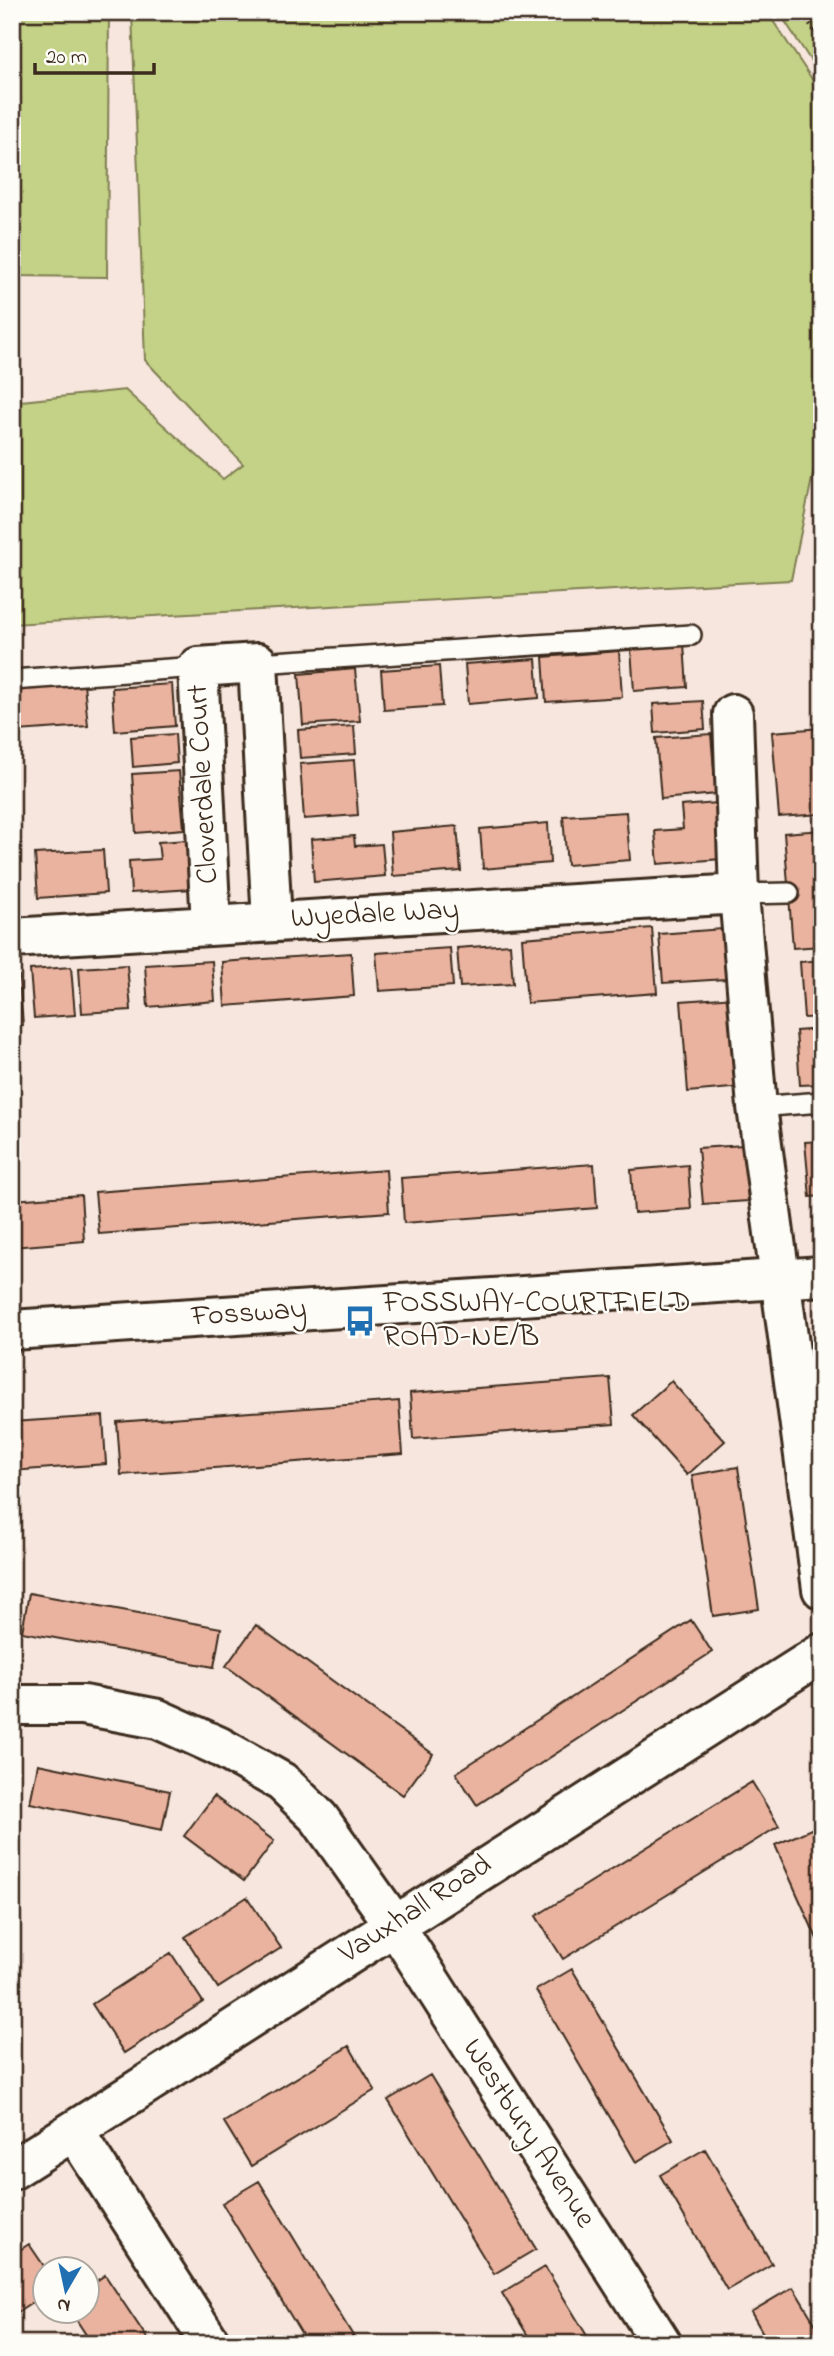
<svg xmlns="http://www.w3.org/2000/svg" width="834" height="2356" font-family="'Indie Flower',sans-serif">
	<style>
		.green { fill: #c3d286; stroke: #7f7e52; stroke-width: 2 }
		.building { fill: #eab39f; stroke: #3b2a1e; stroke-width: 2 }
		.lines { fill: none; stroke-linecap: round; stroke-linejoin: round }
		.service-casing { stroke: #3b2a1e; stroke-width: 24 }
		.minor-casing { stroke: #3b2a1e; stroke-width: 44 }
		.primary-casing { stroke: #3b2a1e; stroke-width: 44 }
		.path { stroke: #3b2a1e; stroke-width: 4.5; stroke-dasharray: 2 5; stroke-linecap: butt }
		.service { stroke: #fdfcf7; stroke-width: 19 }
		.minor { stroke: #fdfcf7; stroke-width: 38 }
		.primary { stroke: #fdfcf7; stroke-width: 38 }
		.labels { text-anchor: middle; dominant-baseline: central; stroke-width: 5; stroke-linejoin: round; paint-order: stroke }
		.street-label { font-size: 30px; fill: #3b2a1e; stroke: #fdfcf7 }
		.poi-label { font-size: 30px; fill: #3b2a1e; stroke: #fdfcf7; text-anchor: start }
	</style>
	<rect width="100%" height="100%" fill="#f7e6dd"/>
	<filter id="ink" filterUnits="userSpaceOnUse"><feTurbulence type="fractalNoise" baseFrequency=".0143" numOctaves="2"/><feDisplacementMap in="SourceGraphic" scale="14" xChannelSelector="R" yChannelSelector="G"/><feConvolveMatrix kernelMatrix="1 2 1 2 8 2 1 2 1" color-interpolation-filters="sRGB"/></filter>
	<g filter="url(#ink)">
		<!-- green -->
		<path class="green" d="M12 12H109L107 277 12 276Z
			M132 12H767L822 94V467L814 469 791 580 12 624V402L125 390 223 479 243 464 145 360Z
			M779 12H822V78Z"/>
		<!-- building -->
		<path class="building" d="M684 644 687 687 634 691 631 649Z
			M619 651 622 697 546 702 543 657Z
			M536 659 539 698 468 704 465 664Z
			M439 666 442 706 384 710 381 670Z
			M355 669 360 721 303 725 299 674Z
			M84 684 88 726 18 731 15 689Z
			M172 684 175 726 115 731 112 688Z
			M703 701 705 729 655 733 653 704Z
			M354 726 356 754 300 758 298 730Z
			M822 728V814L779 817 772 732Z
			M175 734 177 763 133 767 131 737Z
			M711 734 716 794 661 799 656 738Z
			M354 760 358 815 304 819 300 764Z
			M179 771 184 829 136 833 132 774Z
			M717 803 721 859 658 864 655 831 683 829 681 806Z
			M626 812 630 860 567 865 563 816Z
			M548 823 550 863 483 869 480 829Z
			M457 826 461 871 393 876 390 832Z
			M822 830V946L793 948 784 833Z
			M354 836 355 846 382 844 385 876 314 882 311 839Z
			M188 840 192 889 131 893 129 861 160 859 158 842Z
			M103 850 106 893 38 898 35 854Z
			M652 928 657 993 527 1003 522 938Z
			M722 929 726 979 663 983 659 934Z
			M510 944 513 984 460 987 457 948Z
			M450 948 453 986 379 991 376 953Z
			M351 953 354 996 225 1006 222 962Z
			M822 960V1017L804 1018 800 962Z
			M212 961 215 1001 148 1007 145 965Z
			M127 965 131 1010 82 1013 79 968Z
			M71 967 75 1015 34 1018 30 970Z
			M12 976H19L23 1025 12 1026Z
			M735 997 742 1087 688 1092 681 1001Z
			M822 1029V1084L800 1085 796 1031Z
			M822 1141V1196L810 1197 805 1142Z
			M744 1145 748 1201 703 1204 698 1148Z
			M594 1164 597 1208 404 1223 401 1178Z
			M688 1165 691 1209 634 1213 631 1170Z
			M386 1170 389 1212 99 1234 95 1192Z
			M81 1195 84 1241 12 1247V1200Z
			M610 1378 614 1424 413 1439 410 1393Z
			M671 1381 725 1441 687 1475 633 1415Z
			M399 1401 403 1454 121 1475 117 1422Z
			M103 1416 106 1464 12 1471V1422Z
			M738 1467 759 1609 713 1616 692 1475Z
			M29 1593 221 1628 214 1667 22 1632Z
			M691 1620 712 1652 477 1805 456 1773Z
			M256 1625 433 1754 403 1795 226 1666Z
			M38 1764 170 1791 162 1830 30 1803Z
			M752 1782 779 1826 563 1959 536 1916Z
			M214 1796 274 1841 244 1881 184 1836Z
			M820 1825 822 1829V1950L775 1845Z
			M247 1897 281 1948 218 1988 185 1937Z
			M171 1953 203 2002 124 2053 92 2004Z
			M572 1969 673 2140 636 2162 536 1990Z
			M349 2046 375 2090 251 2166 224 2122Z
			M430 2075 536 2249 494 2274 388 2100Z
			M705 2149 772 2264 727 2290 660 2175Z
			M259 2181 358 2344H308L222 2203Z
			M29 2244 46 2269V2294L12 2316V2255Z
			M545 2267 592 2344H533L502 2293Z
			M105 2275 151 2344H92L70 2310H88V2287Z
			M793 2287 822 2335V2344H769L751 2312Z"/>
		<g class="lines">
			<!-- service casing -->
			<g class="service-casing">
				<path id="service" d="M258 663 691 635
					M12 680 198 667
					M739 894 789 893
					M757 1107 822 1102"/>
			</g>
			<!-- minor casing -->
			<g class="minor-casing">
				<path id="minor" d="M733 714 739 894 757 1107 822 1589
					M211 926 198 667 258 663 272 922
					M12 938 739 894
					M12 1705H83L158 1719 218 1746 282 1782 319 1818 394 1924 662 2344
					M74 2131 211 2344
					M12 2170 822 1653"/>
			</g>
			<!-- primary casing -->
			<g class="primary-casing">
				<path id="primary" d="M12 1330 822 1276"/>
			</g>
			<!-- path -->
			<path class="path" d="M802 12 822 42"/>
			<!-- service -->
			<use href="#service" class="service"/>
			<!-- minor -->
			<use href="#minor" class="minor"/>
			<!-- primary -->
			<use href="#primary" class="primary"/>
		</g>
	</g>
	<!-- icons -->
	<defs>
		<g id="bus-bare" transform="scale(2.415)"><path d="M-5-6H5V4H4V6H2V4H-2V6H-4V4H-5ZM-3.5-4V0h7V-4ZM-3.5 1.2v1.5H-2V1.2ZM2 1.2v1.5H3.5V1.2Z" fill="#1f6fb2" stroke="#fdfcf7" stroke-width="2.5" paint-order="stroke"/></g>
	</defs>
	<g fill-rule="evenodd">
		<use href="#bus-bare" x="360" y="1321"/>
	</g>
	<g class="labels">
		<!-- street labels -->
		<g class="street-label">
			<text transform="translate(204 784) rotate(-93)">Cloverdale Court</text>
			<text transform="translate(375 915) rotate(-3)">Wyedale Way</text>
			<text transform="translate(249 1314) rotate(-4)">Fossway</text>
			<text transform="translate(416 1910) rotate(-33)">Vauxhall Road</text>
			<text transform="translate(528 2134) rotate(57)">Westbury Avenue</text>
		</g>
		<!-- poi labels -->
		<g class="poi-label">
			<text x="383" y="1304">FOSSWAY-COURTFIELD<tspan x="383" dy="34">ROAD-NE/B</tspan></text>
		</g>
	</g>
	<!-- margin -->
	<rect width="834" height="2356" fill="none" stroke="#fdfcf7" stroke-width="42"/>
	<rect x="21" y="21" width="792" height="2314" fill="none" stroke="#3b2a1e" stroke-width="2.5" filter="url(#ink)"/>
	<!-- north arrow -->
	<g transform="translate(66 2290) rotate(189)"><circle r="33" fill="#fdfcf7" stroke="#afa8a0" stroke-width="2"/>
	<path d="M0-5L12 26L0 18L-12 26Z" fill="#1f6fb2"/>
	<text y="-10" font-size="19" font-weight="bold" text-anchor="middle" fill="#3b2a1e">N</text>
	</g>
	<!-- scale -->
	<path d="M35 63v10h119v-10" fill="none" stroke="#3b2a1e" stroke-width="3.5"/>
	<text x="46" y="63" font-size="21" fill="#3b2a1e" stroke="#fdfcf7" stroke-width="5" paint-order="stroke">20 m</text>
</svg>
